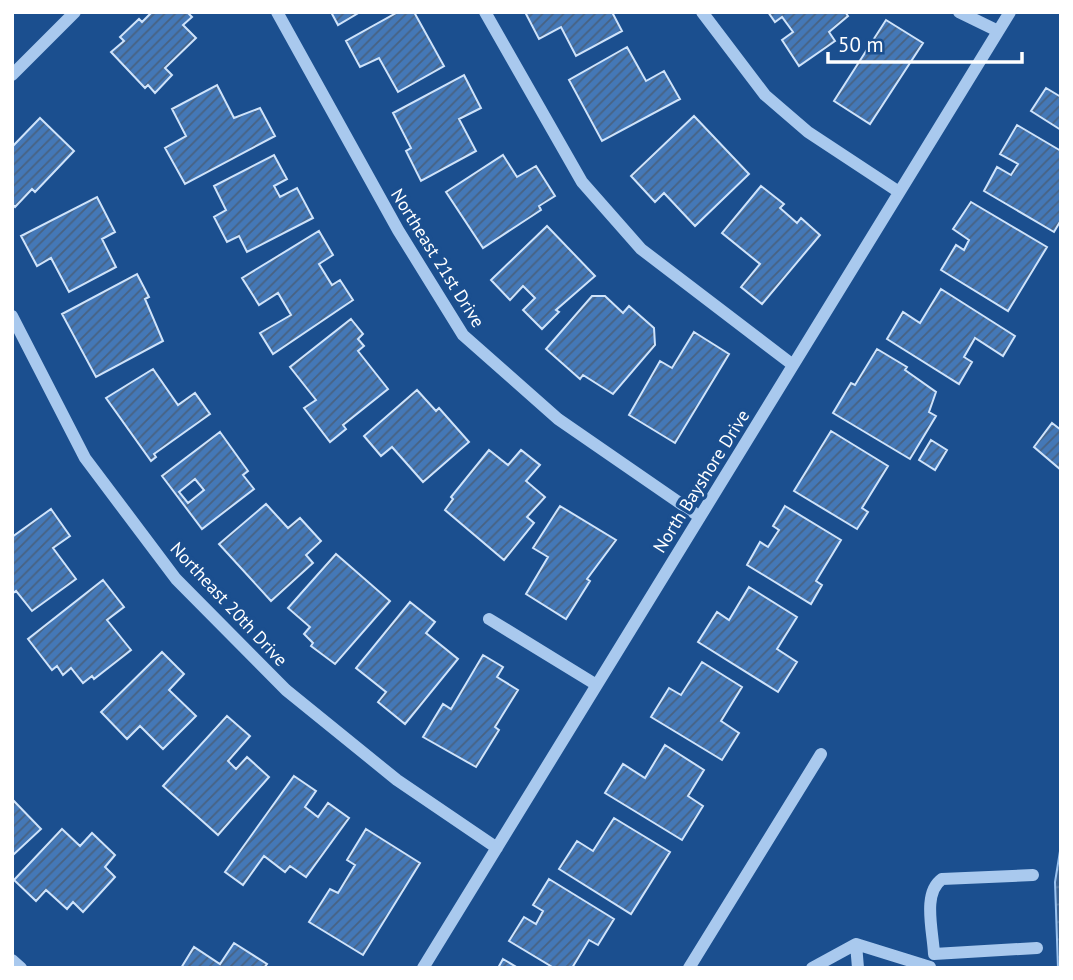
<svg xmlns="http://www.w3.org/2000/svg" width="1073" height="980" font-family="'PT Sans',sans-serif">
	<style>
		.water { fill: url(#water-waves); stroke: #9cc4f0; stroke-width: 2 }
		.building { fill: url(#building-hatch); stroke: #cfe3fa; stroke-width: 2; fill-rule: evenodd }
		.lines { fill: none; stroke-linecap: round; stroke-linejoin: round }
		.minor { stroke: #a9c9ee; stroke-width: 12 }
		.labels { text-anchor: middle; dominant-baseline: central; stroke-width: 7; stroke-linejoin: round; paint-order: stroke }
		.street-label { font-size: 18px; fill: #fff; stroke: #1b4f8f }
	</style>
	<defs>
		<pattern id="water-waves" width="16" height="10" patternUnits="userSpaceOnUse" patternTransform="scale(1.75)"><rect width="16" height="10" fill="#3c6290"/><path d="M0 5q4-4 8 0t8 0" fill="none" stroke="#597aa1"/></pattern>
		<pattern id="building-hatch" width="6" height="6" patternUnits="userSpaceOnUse" patternTransform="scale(1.75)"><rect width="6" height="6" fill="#4478b7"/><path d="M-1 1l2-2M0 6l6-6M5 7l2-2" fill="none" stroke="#486282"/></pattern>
	</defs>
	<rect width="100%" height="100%" fill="#1b4f8f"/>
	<!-- water -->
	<path class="water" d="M1061 845V968H1058L1055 882Z"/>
	<!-- building -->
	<path class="building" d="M148 12H187L192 17 183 25 196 38 165 68 172 75 155 93 148 85 145 88 111 52 124 41 120 37 139 19 142 22 150 14Z
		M331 12H360L338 25Z
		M398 12H414L444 66 398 92 379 58 360 67 346 41Z
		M525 12H612L622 31 576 56 561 27 539 39Z
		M768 12H845L848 16 829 32 835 41 799 66 782 40 793 32 782 17 775 22Z
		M886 20 923 43 870 124 834 101Z
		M627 47 646 81 664 71 680 99 602 141 569 80Z
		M464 75 481 108 459 119 476 151 421 181 406 151 411 148 393 113Z
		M217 85 234 118 260 108 275 136 185 184 165 148 186 136 172 109Z
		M1046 88 1061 97V130L1031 111Z
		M694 116 749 174 695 226 664 193 655 202 631 176Z
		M40 118 74 151 35 192 32 189 15 207 12 204V147Z
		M1017 125 1061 151V220L1054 232 984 191 997 167 1011 175 1018 164 1000 154Z
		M274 155 287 179 274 186 280 197 297 188 313 218 247 252 239 236 227 242 214 217 226 210 214 186Z
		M503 155 517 177 536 166 555 196 539 206 541 210 483 248 446 192Z
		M761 186 784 204 780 208 797 223 801 218 820 235 762 304 741 287 760 264 722 233Z
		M97 197 115 232 102 239 116 267 69 292 51 258 37 266 21 236Z
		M971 202 1047 247 1008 311 941 270 956 245 964 250 969 240 953 229Z
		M547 226 595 276 556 310 559 312 542 329 523 310 535 298 523 286 510 300 491 280Z
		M319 231 333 255 319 264 332 285 340 280 353 300 273 354 260 333 291 315 278 293 259 305 242 278Z
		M137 274 149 297 145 299 163 341 96 377 62 314Z
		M941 289 1015 336 1003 356 975 338 964 357 972 362 959 384 887 339 903 312 920 323Z
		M592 296H605L623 313 629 306 654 328 655 345 613 394 583 375 580 379 546 349Z
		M351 319 363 334 358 339 364 346 358 351 388 389 343 425 346 429 330 442 304 408 316 400 290 367Z
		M694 332 729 354 675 443 629 415 660 361 672 368Z
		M877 349 907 367 905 370 936 392 929 412 936 416 910 459 833 413 851 383 855 385Z
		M153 369 178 405 195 393 210 414 154 454 156 457 151 461 106 398Z
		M417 390 436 411 439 408 469 442 423 482 392 447 381 456 364 436Z
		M1052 423 1061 430V470L1034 447Z
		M831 431 888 466 862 508 868 512 857 529 794 491Z
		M220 432 248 471 243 475 254 489 202 529 162 476ZM195 479 204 490 188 503 179 492Z
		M931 440 947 450 935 470 919 460Z
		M489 450 508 465 521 450 540 465 526 481 545 497 527 517 534 523 504 560 445 510 453 499 451 497Z
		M266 504 288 528 300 518 321 541 306 555 313 563 271 601 219 544Z
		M560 506 616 540 587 579 590 581 566 619 526 594 548 557 533 548Z
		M785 506 841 540 816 581 822 585 811 604 747 565 760 542 768 547 779 530 773 526Z
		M51 509 70 536 53 548 76 579 32 611 16 591 12 594V537Z
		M336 554 390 601 335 664 311 646 313 643 304 634 310 627 288 608Z
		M103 580 124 607 107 620 131 650 94 679 92 676 83 683 71 668 63 675 57 666 52 670 28 639Z
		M749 587 797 617 777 649 797 662 778 692 698 642 717 612 729 620Z
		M410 602 435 622 426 633 458 659 405 724 378 702 386 692 356 668Z
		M162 652 184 674 169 690 196 716 163 749 140 726 127 739 101 712Z
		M483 655 503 667 497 677 518 690 495 727 499 730 476 767 423 737 443 704 451 709Z
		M702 662 742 687 721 721 739 733 722 760 651 717 669 688 681 695Z
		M227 716 250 736 228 761 236 769 247 757 269 777 218 835 163 786Z
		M665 745 704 770 688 796 703 806 682 840 605 793 623 764 645 778Z
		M294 776 316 791 305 807 318 817 328 803 349 818 306 877 290 866 285 872 264 856 243 885 225 872Z
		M12 799 41 829 12 856Z
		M614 818 670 852 631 914 559 869 577 841 593 851Z
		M62 829 80 846 92 833 115 855 105 867 115 877 83 912 73 902 67 909 46 890 36 901 14 880Z
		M366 829 420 863 363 955 309 922 330 889 338 893 355 865 347 860Z
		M549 879 614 919 598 945 589 940 572 968H554L509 941 524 917 536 924 543 911 533 905Z
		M234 943 267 964 264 968H181L194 947 220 964Z
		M503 959 518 968H498Z"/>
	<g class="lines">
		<!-- minor -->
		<path class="minor" d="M277 12 398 230 463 335 558 419 700 517
			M485 12 582 182 641 249 793 365
			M702 12 765 95 808 132 899 192
			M959 12 998 31
			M12 75 75 12
			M12 316 85 458 176 579 286 690 397 780 497 848
			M489 619 595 684
			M1033 875 942 879C922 893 933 931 934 954L1037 948
			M856 944 858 968
			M12 960 21 968
			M423 968 1010 12
			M689 968 821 754
			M812 968 856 944 930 967"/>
	</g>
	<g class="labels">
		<!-- street labels -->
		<g class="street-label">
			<text transform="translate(438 258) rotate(58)">Northeast 21st Drive</text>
			<text transform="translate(701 481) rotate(-58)">North Bayshore Drive</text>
			<text transform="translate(229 604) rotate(47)">Northeast 20th Drive</text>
		</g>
	</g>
	<!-- border -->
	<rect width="1073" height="980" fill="none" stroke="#ffffff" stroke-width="28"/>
	<!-- scale -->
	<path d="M828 52v10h194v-10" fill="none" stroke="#ffffff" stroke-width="3.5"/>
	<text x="838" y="52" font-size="21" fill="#ffffff" stroke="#1b4f8f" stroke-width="5" paint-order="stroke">50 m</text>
</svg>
